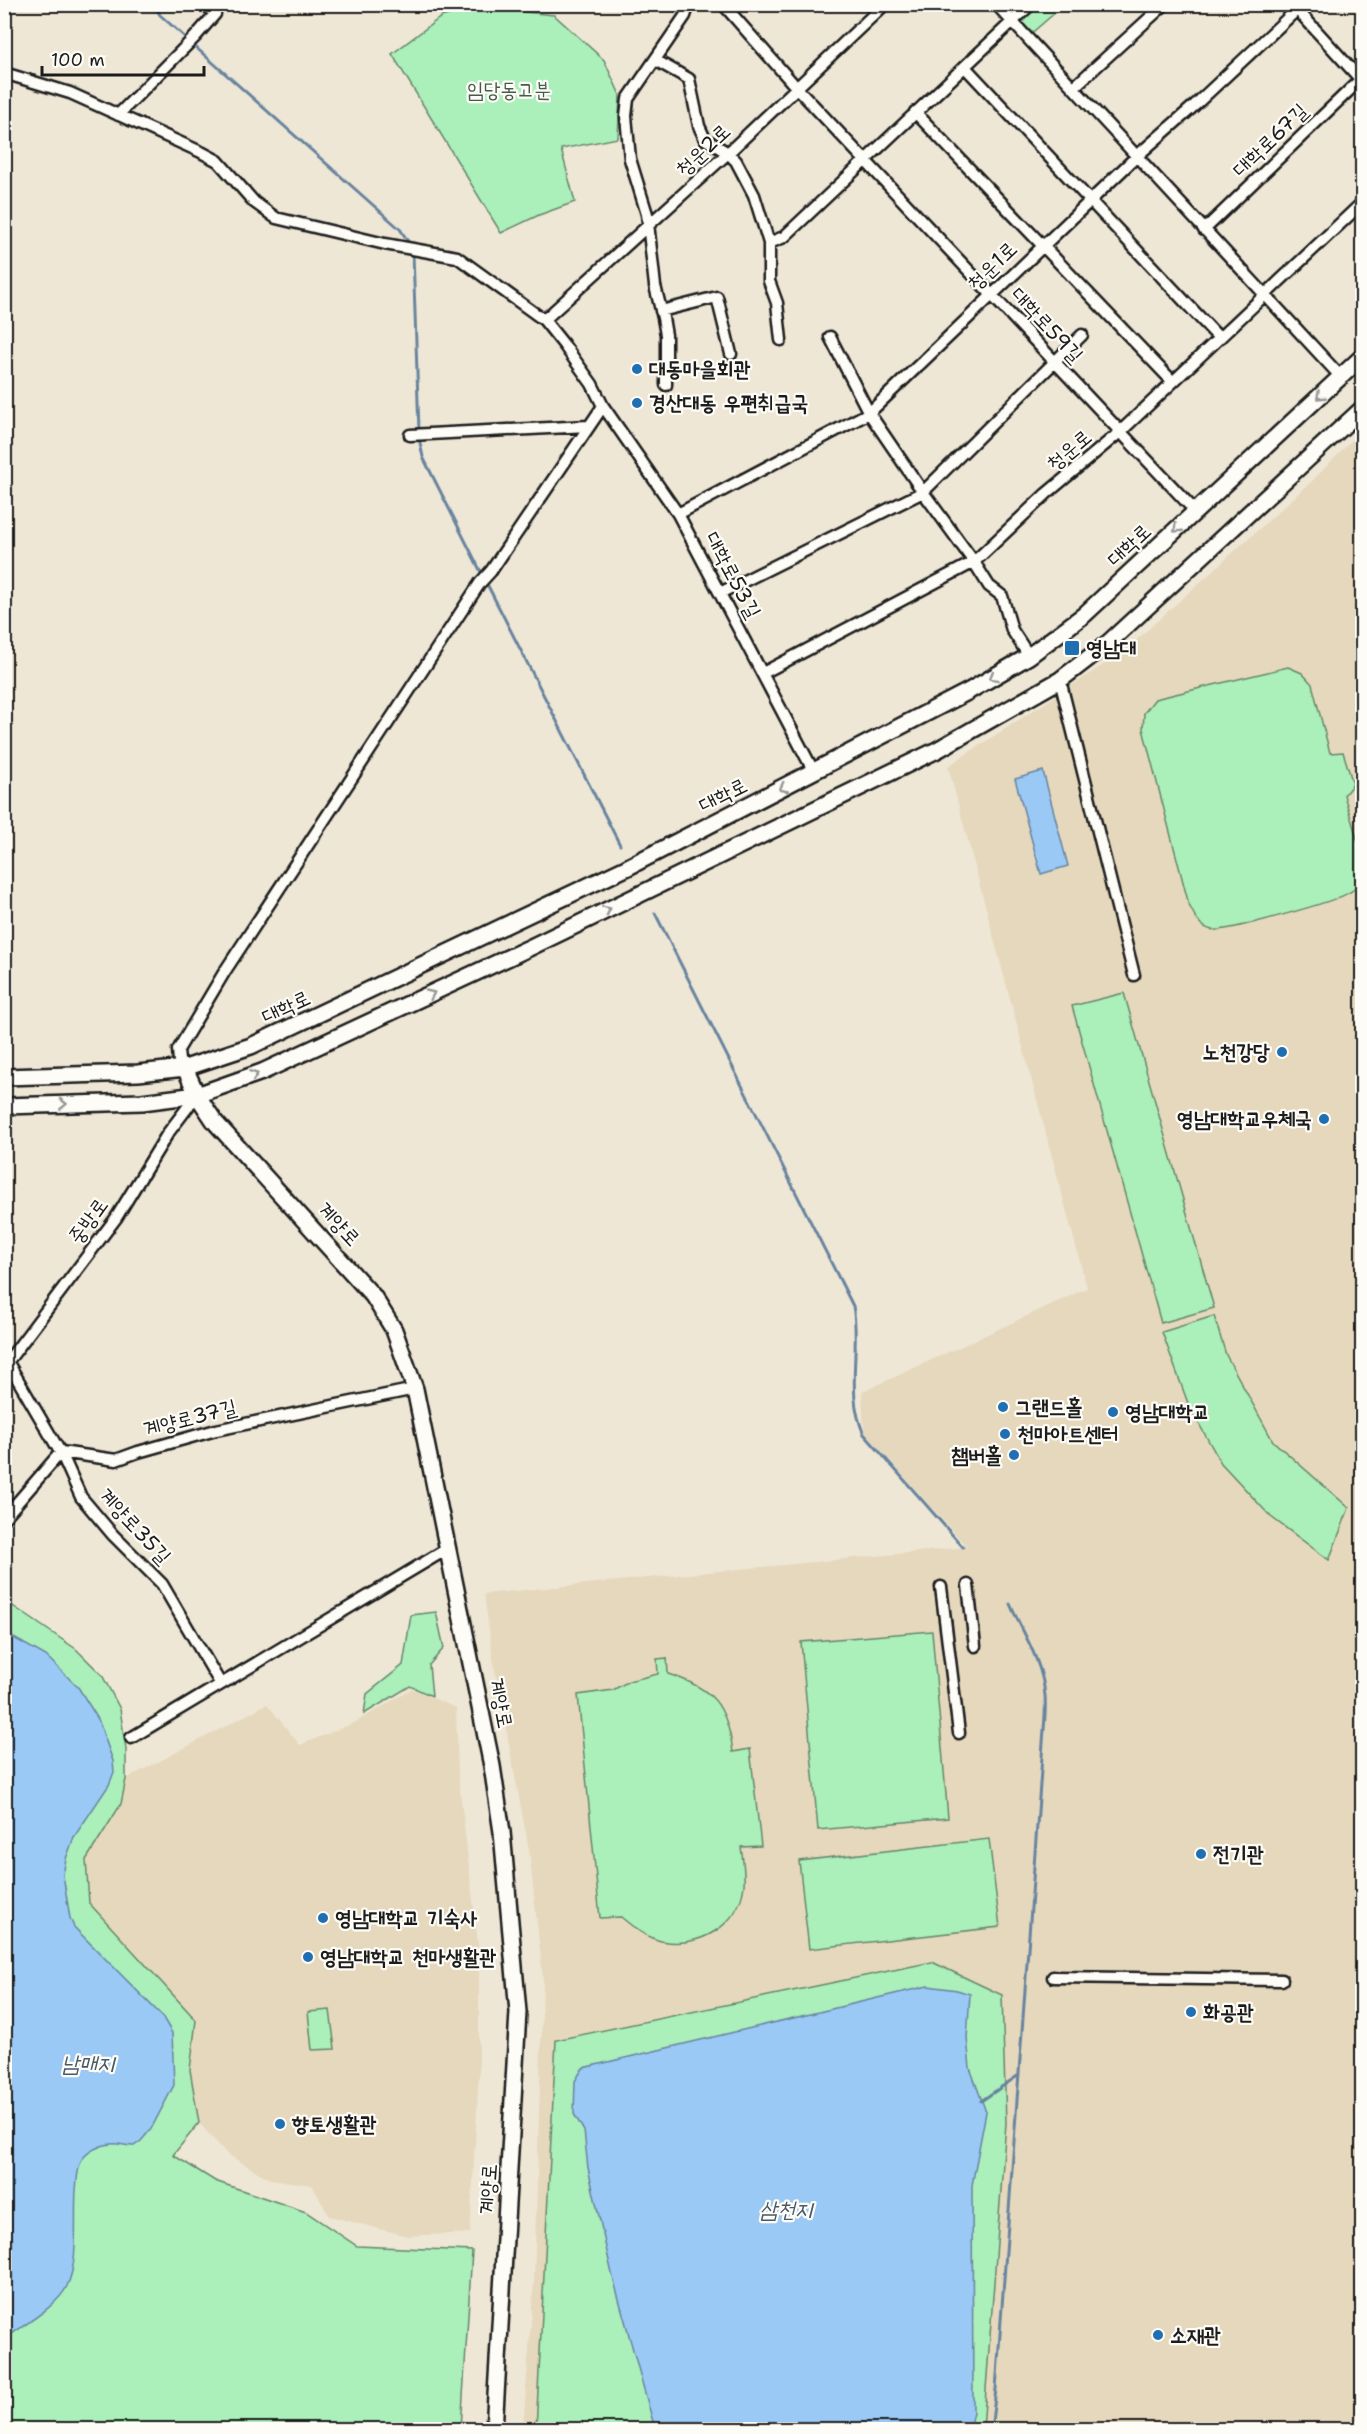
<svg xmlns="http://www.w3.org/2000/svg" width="1367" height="2434" font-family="'Shantell Sans','Poor Story',sans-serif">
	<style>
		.built { fill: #e5d8bd }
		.green { fill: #abefba; stroke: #64866b; stroke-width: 1.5 }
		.water { fill: #9ac9f6; stroke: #68849f; stroke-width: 1.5 }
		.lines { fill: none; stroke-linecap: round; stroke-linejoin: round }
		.stream { stroke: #68849f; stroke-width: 3 }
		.street-casing { stroke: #1c1c1c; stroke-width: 15 }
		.secondary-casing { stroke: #1c1c1c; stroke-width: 20 }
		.street { stroke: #fdfcf7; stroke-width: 10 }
		.secondary { stroke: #fdfcf7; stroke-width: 15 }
		.oneway { stroke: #989794 }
		.poi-dot { fill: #1f6fb2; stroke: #fdfcf7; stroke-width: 2 }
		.labels { text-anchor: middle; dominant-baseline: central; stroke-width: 4.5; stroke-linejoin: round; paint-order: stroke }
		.park-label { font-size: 21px; fill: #475b4b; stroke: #fdfcf7 }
		.street-label { font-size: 21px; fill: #1c1c1c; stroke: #fdfcf7 }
		.poi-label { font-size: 21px; font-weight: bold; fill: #1c1c1c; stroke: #fdfcf7; text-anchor: start }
		.water-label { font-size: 22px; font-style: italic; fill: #485968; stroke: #fdfcf7 }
	</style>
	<rect width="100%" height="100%" fill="#efe7d5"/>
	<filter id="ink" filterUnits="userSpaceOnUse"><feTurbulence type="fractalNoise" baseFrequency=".0167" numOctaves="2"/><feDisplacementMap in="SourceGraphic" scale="12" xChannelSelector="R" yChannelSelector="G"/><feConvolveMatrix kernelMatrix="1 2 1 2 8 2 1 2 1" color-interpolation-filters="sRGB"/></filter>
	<g filter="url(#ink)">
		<!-- built -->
		<path class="built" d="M1362 430V2429H523L534 2281 543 1979 529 1850 494 1665 484 1594 967 1547 864 1432 862 1392 1087 1288 948 766 1123 652 1311 482Z
			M412 1689 456 1708 458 1774 479 1951V2073L470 2233 407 2236 329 2216 312 2185 270 2179 227 2154 199 2123 190 2070 196 2020 89 1903 86 1860 121 1804 126 1779 267 1704 300 1745 356 1722Z"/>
		<!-- green -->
		<path class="green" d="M1031 5H1064L1027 37 1013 22Z
			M505 10 554 15 604 60 620 95 618 138 561 149 575 202 539 215 501 233 392 54 441 17 462 11Z
			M1288 667 1302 673 1312 684 1330 753 1343 752 1353 784 1344 795 1362 855V879C1359 883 1355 890 1350 892 1338 901 1226 932 1213 930 1199 928 1195 916 1189 905L1143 729 1144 713 1155 699Z
			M1124 993 1214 1308 1161 1323 1072 1006Z
			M1214 1316 1226 1355 1273 1441 1349 1508 1329 1560 1271 1517 1221 1463 1189 1406 1162 1332Z
			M4 1600 76 1649 102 1675 120 1709 126 1749V1779L121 1804 86 1860 89 1903 196 2020 190 2070 199 2123 173 2155 215 2181 306 2212 357 2246 472 2251 461 2429H5Z
			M436 1612 444 1648 429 1665 432 1696 410 1686 364 1714 367 1694 403 1665 411 1615Z
			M932 1631 948 1818 818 1830 801 1642Z
			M667 1658 668 1674C713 1688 727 1705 733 1752L750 1749 761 1846 741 1847C743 1860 745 1872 744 1885 740 1925 699 1949 661 1941 645 1937 633 1927 621 1917L600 1918 578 1695 613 1690 629 1681 658 1674 657 1659Z
			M989 1839 1000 1927 809 1949 799 1861Z
			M932 1962 1002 1995 1006 2123 983 2429 536 2430 556 2040Z
			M330 2010 335 2049 312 2050 308 2012Z"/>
		<!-- water -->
		<path class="water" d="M1043 771 1068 866 1041 874 1015 779Z
			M5 1633 46 1656 78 1687 98 1719 113 1761 114 1772 109 1785 74 1837 66 1859 63 1875 70 1918 74 1927 162 2016 172 2033 174 2085 151 2129 141 2141 134 2146C127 2146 118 2143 111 2144 100 2145 85 2152 81 2162 77 2170 77 2181 76 2190 74 2218 79 2262 67 2286 58 2306 23 2325 5 2339Z
			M928 1986 957 1990 970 1994 967 2038 970 2068 986 2112 972 2185 973 2412 969 2429H655L612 2274 588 2168 584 2131 574 2114 575 2081 583 2068Z"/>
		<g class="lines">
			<!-- stream -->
			<path class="stream" d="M154 4 160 15 187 39
				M192 44 400 229 411 246
				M413 253 419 432
				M419 438 423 457 483 576
				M486 582 620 845
				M655 913 853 1306C861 1349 845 1394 864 1434L963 1547
				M981 2101 1019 2075
				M991 2430 996 2389 1044 1729C1045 1718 1046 1707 1045 1696 1043 1663 1023 1633 1010 1604"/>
			<!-- street casing -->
			<g class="street-casing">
				<path id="street" d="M723 4 796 87 1196 512
					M996 4 1341 377
					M1292 4 1362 81
					M655 60 689 79 699 126 705 139 728 153 736 161 754 195 769 243V281L777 303 781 340
					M965 67 1219 338
					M4 73 70 93 201 152 218 161 254 202 276 218 385 244 457 257 544 320 564 345 592 384 603 406 678 514 814 772
					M1074 87 1165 4
					M915 112 1173 382
					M118 115 195 37 215 14 205 4
					M1204 230 1362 78
					M769 243 784 237 1031 4
					M661 311 717 297 731 354
					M544 320 728 153 885 4
					M830 337 869 413 923 492 974 562 989 586 1002 596 1012 630 1029 656
					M666 385V335L663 318 655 286 647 214 630 159 626 116 628 99 685 16 689 4
					M410 435 588 426
					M678 514 869 413 1137 156 1195 105 1303 4
					M720 593 923 492 1082 335
					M763 673 974 562 1046 494 1120 432 1362 203
					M1060 680 1134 975
					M185 1068 179 1061 178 1050 225 971 480 583 491 571 603 406
					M4 1356 63 1457 81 1497 113 1535 162 1584 220 1683
					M5 1365 116 1218 168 1133 197 1095
					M4 1518 61 1452 116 1460 138 1452 216 1430 415 1389
					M968 1585 975 1646
					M941 1587 959 1733
					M131 1738 447 1549
					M1053 1977 1282 1980"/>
			</g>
			<!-- secondary casing -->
			<g class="secondary-casing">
				<path id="secondary" d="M185 1068 197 1095 215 1122 373 1296 394 1330 415 1389 492 1766 502 1832 518 2012 494 2430
					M4 1077 138 1073 185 1068 251 1046 626 868 969 691 1029 656 1084 615 1362 357
					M4 1106 142 1102 197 1095 262 1072 531 947 937 750 1060 680 1108 643 1362 409"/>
			</g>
			<!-- street -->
			<use href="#street" class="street"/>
			<!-- secondary -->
			<use href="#secondary" class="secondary"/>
		</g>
		<!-- one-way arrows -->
		<defs><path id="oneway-chevron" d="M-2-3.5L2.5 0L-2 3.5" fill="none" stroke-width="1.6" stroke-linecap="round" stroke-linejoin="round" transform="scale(1.5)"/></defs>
		<g class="oneway">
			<use href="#oneway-chevron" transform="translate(1320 396) rotate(137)"/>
			<use href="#oneway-chevron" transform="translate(1177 529) rotate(137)"/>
			<use href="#oneway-chevron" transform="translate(993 677) rotate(149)"/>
			<use href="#oneway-chevron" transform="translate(783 788) rotate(153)"/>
			<use href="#oneway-chevron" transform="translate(607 910) rotate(-26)"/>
			<use href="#oneway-chevron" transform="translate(431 994) rotate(-25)"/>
			<use href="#oneway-chevron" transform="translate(254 1075) rotate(-20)"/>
			<use href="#oneway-chevron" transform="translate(63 1104) rotate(-1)"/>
		</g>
	</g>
	<!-- markers -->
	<g class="poi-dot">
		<circle cx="637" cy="369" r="6"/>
		<circle cx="637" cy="403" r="6"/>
		<rect x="1064" y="640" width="16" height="16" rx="3"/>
		<circle cx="1282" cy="1052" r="6"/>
		<circle cx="1324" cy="1119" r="6"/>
		<circle cx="1003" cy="1407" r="6"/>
		<circle cx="1113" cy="1412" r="6"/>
		<circle cx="1005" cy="1434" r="6"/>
		<circle cx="1014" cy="1455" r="6"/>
		<circle cx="1201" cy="1854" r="6"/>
		<circle cx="323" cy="1918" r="6"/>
		<circle cx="308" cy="1957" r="6"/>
		<circle cx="1191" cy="2012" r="6"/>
		<circle cx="280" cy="2124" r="6"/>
		<circle cx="1158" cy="2335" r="6"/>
	</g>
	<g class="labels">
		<!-- park labels -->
		<g class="park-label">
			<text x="509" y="90">임당동고분</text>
		</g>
		<!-- street labels -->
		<g class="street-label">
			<text transform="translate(1270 140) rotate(-44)">대학로67길</text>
			<text transform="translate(703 150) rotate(-43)">청운2로</text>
			<text transform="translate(992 266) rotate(-44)">청운1로</text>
			<text transform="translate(1047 325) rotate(47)">대학로59길</text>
			<text transform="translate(1069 450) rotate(-40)">청운로</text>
			<text transform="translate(1129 545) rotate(-43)">대학로</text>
			<text transform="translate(733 575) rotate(62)">대학로53길</text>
			<text transform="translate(723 795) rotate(-27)">대학로</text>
			<text transform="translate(286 1007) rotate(-25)">대학로</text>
			<text transform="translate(88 1221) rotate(-54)">중방로</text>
			<text transform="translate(339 1224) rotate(47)">계양로</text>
			<text transform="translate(190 1418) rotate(-14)">계양로37길</text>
			<text transform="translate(135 1526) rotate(47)">계양로35길</text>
			<text transform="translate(501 1703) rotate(79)">계양로</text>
			<text transform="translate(488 2189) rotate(-86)">계양로</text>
		</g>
		<!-- poi labels -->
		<g class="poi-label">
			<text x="649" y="369">대동마을회관</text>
			<text x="649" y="403">경산대동 우편취급국</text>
			<text x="1086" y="648">영남대</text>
			<text x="1270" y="1052" text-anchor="end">노천강당</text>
			<text x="1312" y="1119" text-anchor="end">영남대학교우체국</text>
			<text x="1015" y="1407">그랜드홀</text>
			<text x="1125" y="1412">영남대학교</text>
			<text x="1017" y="1434">천마아트센터</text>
			<text x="1002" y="1455" text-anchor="end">챔버홀</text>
			<text x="1213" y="1854">전기관</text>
			<text x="335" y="1918">영남대학교 기숙사</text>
			<text x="320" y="1957">영남대학교 천마생활관</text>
			<text x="1203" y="2012">화공관</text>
			<text x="292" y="2124">향토생활관</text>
			<text x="1170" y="2335">소재관</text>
		</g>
		<!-- water labels -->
		<g class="water-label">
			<text x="88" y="2063">남매지</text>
			<text x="786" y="2209">삼천지</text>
		</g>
	</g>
	<!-- margin -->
	<rect width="1367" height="2434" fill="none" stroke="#fdfcf7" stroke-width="24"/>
	<rect x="12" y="12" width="1343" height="2410" fill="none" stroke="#1c1c1c" stroke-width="2" filter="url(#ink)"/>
	<!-- scale -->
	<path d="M42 66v9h162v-9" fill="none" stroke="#1c1c1c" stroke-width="3"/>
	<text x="51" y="66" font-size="18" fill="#1c1c1c" stroke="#fdfcf7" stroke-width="4.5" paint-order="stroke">100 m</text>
</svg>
